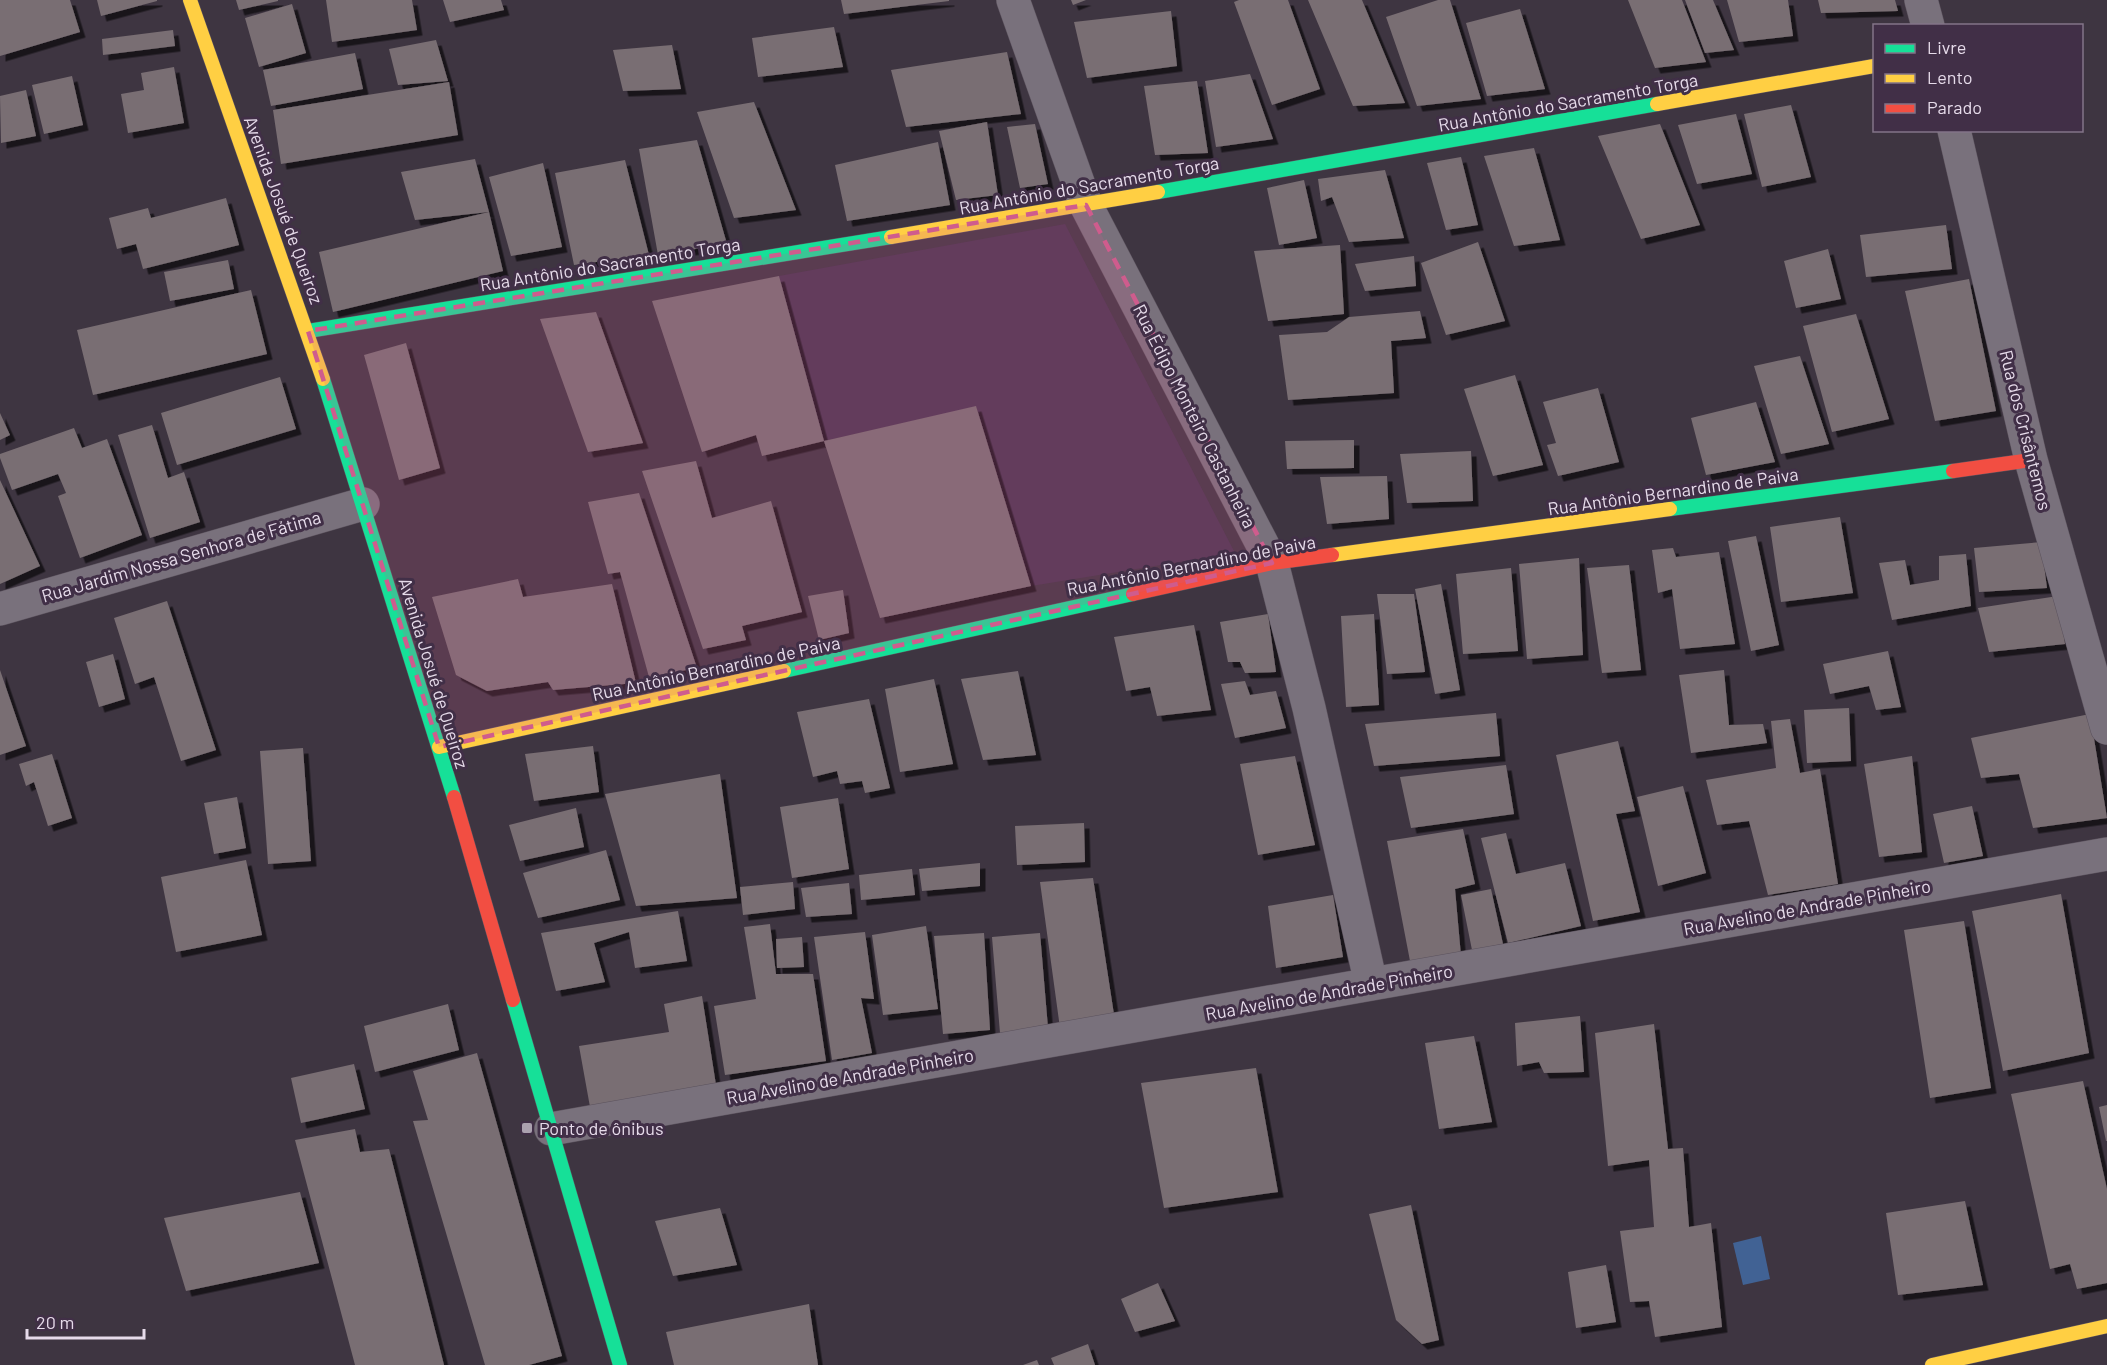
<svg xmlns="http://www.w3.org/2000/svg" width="2107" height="1365" font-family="Barlow,sans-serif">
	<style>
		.built { fill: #493551 }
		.water { fill: #416294 }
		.building { fill: #796e73; filter: url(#shadow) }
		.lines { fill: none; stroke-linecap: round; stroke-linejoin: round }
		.street-casing { stroke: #5c535e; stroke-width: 34 }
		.fast-casing { stroke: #5c535e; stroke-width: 15 }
		.slow-casing { stroke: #5c535e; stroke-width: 15 }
		.jam-casing { stroke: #5c535e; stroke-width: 15 }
		.street { stroke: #79717c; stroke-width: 33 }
		.fast { stroke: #16e098; stroke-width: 14 }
		.slow { stroke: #ffcf43; stroke-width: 14 }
		.jam { stroke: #f24e42; stroke-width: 14 }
		.marked { fill: #cf5c8d; fill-opacity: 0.2; stroke: #cf5c8d; stroke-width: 4.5; stroke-dasharray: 12 8; stroke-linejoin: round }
		.poi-dot { fill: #aba1af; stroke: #412f47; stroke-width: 2 }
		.labels { text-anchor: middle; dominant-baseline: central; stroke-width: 6; stroke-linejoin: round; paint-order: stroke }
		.street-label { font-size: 18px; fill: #e6dbea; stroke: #412f47 }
		.poi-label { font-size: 18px; fill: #e6dbea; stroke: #412f47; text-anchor: start }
	</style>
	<defs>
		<filter id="shadow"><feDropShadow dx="5.5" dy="5.5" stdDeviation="0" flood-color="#0009"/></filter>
	</defs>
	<rect width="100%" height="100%" fill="#3e3541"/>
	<!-- built -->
	<path class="built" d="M1065 224 1235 553 1031 586 976 407 824 441 786 318 779 276Z"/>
	<!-- water -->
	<path class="water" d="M1761 1236 1770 1279 1743 1285 1733 1243Z"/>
	<!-- building -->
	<path class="building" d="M0 0H70L80 32 0 56Z
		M97 0H157V1L101 16Z
		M236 0H278V1L239 10Z
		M326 0H412L417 30 332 42Z
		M443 0H501L504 10 450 22Z
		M841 0H949V1L844 14Z
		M1071 0H1086L1073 5Z
		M1239 0H1288L1320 89 1272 105 1234 2Z
		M1308 0H1362L1405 103 1353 106Z
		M1438 0H1450L1481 99 1417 106 1386 17Z
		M1628 0H1682L1706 62 1655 68Z
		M1685 0H1713L1734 50 1705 53Z
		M1727 0H1788L1793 36 1739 42Z
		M1818 0H1895L1898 11 1821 13Z
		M292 4 306 53 259 67 245 18Z
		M1520 9 1545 89 1487 96 1466 23Z
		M1171 11 1177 66 1087 78 1074 22Z
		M834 27 843 67 758 77 752 38Z
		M173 30 175 46 103 55 102 39Z
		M436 40 448 81 398 85 389 49Z
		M672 45 681 89 623 91 613 50Z
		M1007 52 1021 114 906 127 891 70Z
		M355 53 363 89 271 106 263 70Z
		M174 67 184 123 128 133 121 94 144 90 141 73Z
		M1250 74 1273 139 1216 147 1205 81Z
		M72 76 83 125 44 134 32 85Z
		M1197 81 1208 153 1155 155 1144 86Z
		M449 82 458 135 281 164 273 110Z
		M26 90 36 136 1 143 0 96Z
		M754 102 796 210 734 218 697 112Z
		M1791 105 1811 177 1762 187 1744 114Z
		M1736 114 1752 174 1697 184 1678 125Z
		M987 122 998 195 956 200 939 131Z
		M1035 124 1048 184 1020 188 1007 127Z
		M1660 124 1700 225 1641 239 1598 136Z
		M697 140 727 244 658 255 639 149Z
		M938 142 950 205 847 221 835 165Z
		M1534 148 1560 240 1514 246 1484 156Z
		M1461 157 1478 225 1446 230 1427 163Z
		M475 159 489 212 503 271 333 312 319 252 489 212 415 220 401 172Z
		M625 160 649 255 574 265 555 173Z
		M543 163 562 247 511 256 489 177Z
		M1385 170 1404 238 1349 242 1332 197 1321 201 1318 179Z
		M1304 180 1317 238 1279 245 1267 188Z
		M226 198 239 245 143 269 136 244 117 249 109 218 148 208 151 218Z
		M1946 225 1952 269 1866 277 1860 235Z
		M1478 242 1505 321 1446 335 1421 263Z
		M1340 245 1344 314 1268 321 1254 251Z
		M1828 249 1841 299 1796 308 1784 261Z
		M1414 256 1416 286 1365 291 1355 264Z
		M228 260 234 289 170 301 164 272Z
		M779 276 824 441 762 456 756 435 702 452 652 301Z
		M1969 279 1996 411 1935 421 1905 291Z
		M251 290 267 354 93 395 77 330Z
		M1420 311 1426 338 1391 341 1394 393 1288 400 1279 335 1327 332 1349 317Z
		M596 312 643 443 588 452 540 319Z
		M1856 314 1889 419 1832 432 1803 326Z
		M406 343 440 468 399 480 364 355Z
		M1800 356 1829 444 1781 454 1754 366Z
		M1515 375 1543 465 1493 476 1464 389Z
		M280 377 296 429 177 465 161 413Z
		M1598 388 1619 462 1558 476 1547 445 1556 443 1543 402Z
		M1756 402 1775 462 1706 475 1691 418Z
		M976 406 1031 586 880 618 824 441Z
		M0 413 10 435 0 440Z
		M152 425 168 478 184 472 200 522 150 538 118 435Z
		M74 428 82 448 107 439 142 535 80 558 58 496 66 493 58 474 12 490 0 458V454Z
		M1354 440V468L1287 469 1285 441Z
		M1471 451 1473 501 1407 503 1400 454Z
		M696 461 712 518 771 501 802 612 742 626 746 640 703 649 642 471Z
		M1387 476 1389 519 1327 524 1320 477Z
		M0 480 40 566 0 584Z
		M639 493 697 668 649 677 620 572 608 574 588 502Z
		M1840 517 1853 593 1781 602 1770 527Z
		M1756 536 1779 645 1751 651 1728 541Z
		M2041 542 2047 588 1979 592 1974 548Z
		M1673 548 1676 557 1719 552 1735 644 1680 649 1672 589 1658 593 1652 550Z
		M1966 554 1971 606 1892 620 1879 563 1905 560 1910 585 1939 580V556Z
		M1579 558 1583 655 1527 659 1519 564Z
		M1629 565 1641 670 1602 673 1587 568Z
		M1511 568 1518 651 1463 654 1456 574Z
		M518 579 523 597 612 584 636 683 553 690 548 682 487 691 456 675 432 597Z
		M1441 584 1460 690 1435 694 1415 589Z
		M843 590 849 633 819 640 808 596Z
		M1377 594H1414L1425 672 1387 674Z
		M2058 596 2065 644 1989 652 1978 608Z
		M167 601 216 750 181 761 154 677 135 684 114 618Z
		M1268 614 1276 672 1245 673 1240 662H1228L1220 622Z
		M1374 614 1379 705 1346 707 1341 616Z
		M1194 625 1211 710 1157 716 1150 687 1126 691 1114 637Z
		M1888 651 1901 707 1876 710 1869 686 1830 694 1823 664Z
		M113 654 125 699 99 707 86 662Z
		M0 670 26 746 0 755Z
		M1724 670 1729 725 1763 724 1767 743 1691 753 1679 675Z
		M1018 671 1036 755 983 760 961 679Z
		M934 679 953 764 900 772 885 689Z
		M1245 681 1250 695 1276 691 1286 728 1235 738 1221 684Z
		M869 699 890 788 865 793 862 781 840 784 837 771 813 777 797 712Z
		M1849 708 1851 761 1807 763 1804 710Z
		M1496 713 1500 756 1374 766 1365 724Z
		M2090 714 2107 818 2033 828 2019 774 1981 778 1971 738Z
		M1790 719 1800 773 1820 769 1838 884 1768 895 1749 821 1717 825 1706 780 1776 768 1771 721Z
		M1618 741 1635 811 1616 814 1640 912 1593 921 1556 755Z
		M593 746 599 792 534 801 525 754Z
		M303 748 311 861 268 864 260 751Z
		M52 754 72 818 48 826 34 782 26 786 19 764Z
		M1295 756 1315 845 1258 855 1240 764Z
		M1912 756 1922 852 1879 857 1864 764Z
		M1506 765 1514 814 1411 828 1400 777Z
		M720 774 737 898 636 906 605 794Z
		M1683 786 1706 873 1658 886 1637 797Z
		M237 797 246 848 214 854 204 803Z
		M838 798 849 869 792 878 780 807Z
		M1972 806 1983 856 1944 863 1933 814Z
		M576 808 584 847 520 861 509 825Z
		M1084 823 1085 862 1017 865 1015 826Z
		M1463 829 1475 884 1455 889 1461 956 1410 961 1387 841Z
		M1506 833 1516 874 1565 863 1581 926 1508 943 1481 838Z
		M606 850 620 900 538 918 523 873Z
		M246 860 262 935 176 952 161 877Z
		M980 863V886L922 891 919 869Z
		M912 869 915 895 861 900 859 875Z
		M1093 878 1115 1021 1060 1028 1040 882Z
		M793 882 795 909 743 915 740 887Z
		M849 883 852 914 806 917 801 888Z
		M1491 889 1503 944 1472 950 1461 895Z
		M2061 894 2089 1053 2003 1071 1972 911Z
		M1333 895 1343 957 1276 968 1268 906Z
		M678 911 687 961 635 968 629 932 594 943 605 982 556 991 541 933Z
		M1964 921 1991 1088 1930 1098 1904 930Z
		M770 924 776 974H813L826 1061 725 1075 714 1006 756 999 744 927Z
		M926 926 938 1009 883 1015 872 935Z
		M865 932 874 999 861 998 872 1053 832 1060 814 937Z
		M984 933 990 1030 943 1034 934 936Z
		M1040 933 1048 1028 1000 1033 992 937Z
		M802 937 804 967 777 968 776 939Z
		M702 996 716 1085 590 1107 579 1046 669 1032 664 1004Z
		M448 1004 459 1050 375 1072 364 1026Z
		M1580 1016 1584 1072 1544 1073 1539 1062 1517 1066 1515 1023Z
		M1654 1024 1668 1149 1683 1148 1689 1227 1711 1223 1722 1327 1655 1337 1649 1301 1630 1302 1620 1231 1654 1227 1649 1160 1608 1166 1595 1033Z
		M1474 1036 1492 1122 1439 1129 1425 1043Z
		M477 1053 562 1356 529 1365H485L413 1121 428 1120 413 1071Z
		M354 1064 365 1109 301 1123 291 1078Z
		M1256 1068 1278 1192 1164 1208 1141 1083Z
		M2083 1081 2107 1189V1283L2077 1289 2070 1264 2050 1269 2011 1094Z
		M2107 1105V1141H2106L2099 1107Z
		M355 1129 360 1152 389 1149 444 1365H355L295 1140Z
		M300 1192 319 1263 186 1291 164 1218Z
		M1965 1201 1983 1285 1898 1295 1886 1213Z
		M1411 1205 1439 1340 1422 1344 1396 1320 1369 1214Z
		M720 1208 737 1265 673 1276 655 1221Z
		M1606 1265 1616 1322 1576 1328 1568 1272Z
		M1158 1283 1175 1321 1135 1332 1121 1299Z
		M809 1304 818 1365H674L666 1332Z
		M1088 1344 1095 1365H1054L1051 1358Z
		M1037 1360 1039 1365H1023Z"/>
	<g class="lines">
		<!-- street casing -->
		<g class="street-casing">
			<path id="street" d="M1013 0 1086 205 1272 563 1309 708 1371 984
				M1921 0 1928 26
				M1954 130 2031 460 2107 728
				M0 609 363 504
				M551 1129 2107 854"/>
		</g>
		<!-- fast casing -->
		<g class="fast-casing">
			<path id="fast" d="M1158 192 1657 104
				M308 331 891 237
				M323 379 454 797
				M1670 509 1953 471
				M784 671 1133 594
				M513 1000 620 1365"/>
		</g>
		<!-- slow casing -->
		<g class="slow-casing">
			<path id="slow" d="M190 0 323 379
				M1657 104 1874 66
				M891 237 1158 192
				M1332 555 1670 509
				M439 747 784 671
				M1932 1365 2107 1326"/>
		</g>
		<!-- jam casing -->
		<g class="jam-casing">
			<path id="jam" d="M1953 471 2031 460
				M1133 594 1272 563 1332 555
				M454 797 513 1000"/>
		</g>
		<!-- street -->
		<use href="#street" class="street"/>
		<!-- fast -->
		<use href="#fast" class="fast"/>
		<!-- slow -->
		<use href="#slow" class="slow"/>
		<!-- jam -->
		<use href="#jam" class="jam"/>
	</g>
	<!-- marked area -->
	<path class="marked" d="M1086 205 1272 563 439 747 308 331Z"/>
	<!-- markers -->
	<rect class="poi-dot" x="521" y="1122" width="12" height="12" rx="3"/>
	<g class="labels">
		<!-- street labels -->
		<g class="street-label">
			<text transform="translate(1568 102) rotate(-10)">Rua Antônio do Sacramento Torga</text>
			<text transform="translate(1089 185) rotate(-10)">Rua Antônio do Sacramento Torga</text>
			<text transform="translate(284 210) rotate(70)">Avenida Josué de Queiroz</text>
			<text transform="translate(610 264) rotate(-9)">Rua Antônio do Sacramento Torga</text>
			<text transform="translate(1195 416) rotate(63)">Rua Édipo Monteiro Castanheira</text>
			<text transform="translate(2026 430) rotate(76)">Rua dos Crisântemos</text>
			<text transform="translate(1673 491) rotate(-8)">Rua Antônio Bernardino de Paiva</text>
			<text transform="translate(181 556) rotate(-16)">Rua Jardim Nossa Senhora de Fátima</text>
			<text transform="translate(1191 565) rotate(-11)">Rua Antônio Bernardino de Paiva</text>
			<text transform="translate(716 668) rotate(-12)">Rua Antônio Bernardino de Paiva</text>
			<text transform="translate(434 673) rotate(73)">Avenida Josué de Queiroz</text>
			<text transform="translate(1807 907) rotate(-10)">Rua Avelino de Andrade Pinheiro</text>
			<text transform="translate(1329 992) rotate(-10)">Rua Avelino de Andrade Pinheiro</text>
			<text transform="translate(850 1076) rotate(-10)">Rua Avelino de Andrade Pinheiro</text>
		</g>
		<!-- poi labels -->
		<g class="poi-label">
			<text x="539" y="1128">Ponto de ônibus</text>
		</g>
	</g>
	<!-- legend -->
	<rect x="1873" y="24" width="210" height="108" fill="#412f47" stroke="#837488" stroke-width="1.5"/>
	<rect x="1885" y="44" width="30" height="9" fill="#16e098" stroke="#837488" stroke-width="1.5"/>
	<text x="1927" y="54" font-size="18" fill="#e6dbea">Livre</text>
	<rect x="1885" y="74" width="30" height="9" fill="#ffcf43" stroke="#837488" stroke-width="1.5"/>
	<text x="1927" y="84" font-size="18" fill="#e6dbea">Lento</text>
	<rect x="1885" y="104" width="30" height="9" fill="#f24e42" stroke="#837488" stroke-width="1.5"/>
	<text x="1927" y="114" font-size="18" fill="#e6dbea">Parado</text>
	<!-- scale -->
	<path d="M27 1329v9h117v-9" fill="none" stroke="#e6dbea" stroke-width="3"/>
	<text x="36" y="1329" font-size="18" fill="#e6dbea" stroke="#412f47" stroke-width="4.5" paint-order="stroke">20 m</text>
</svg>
